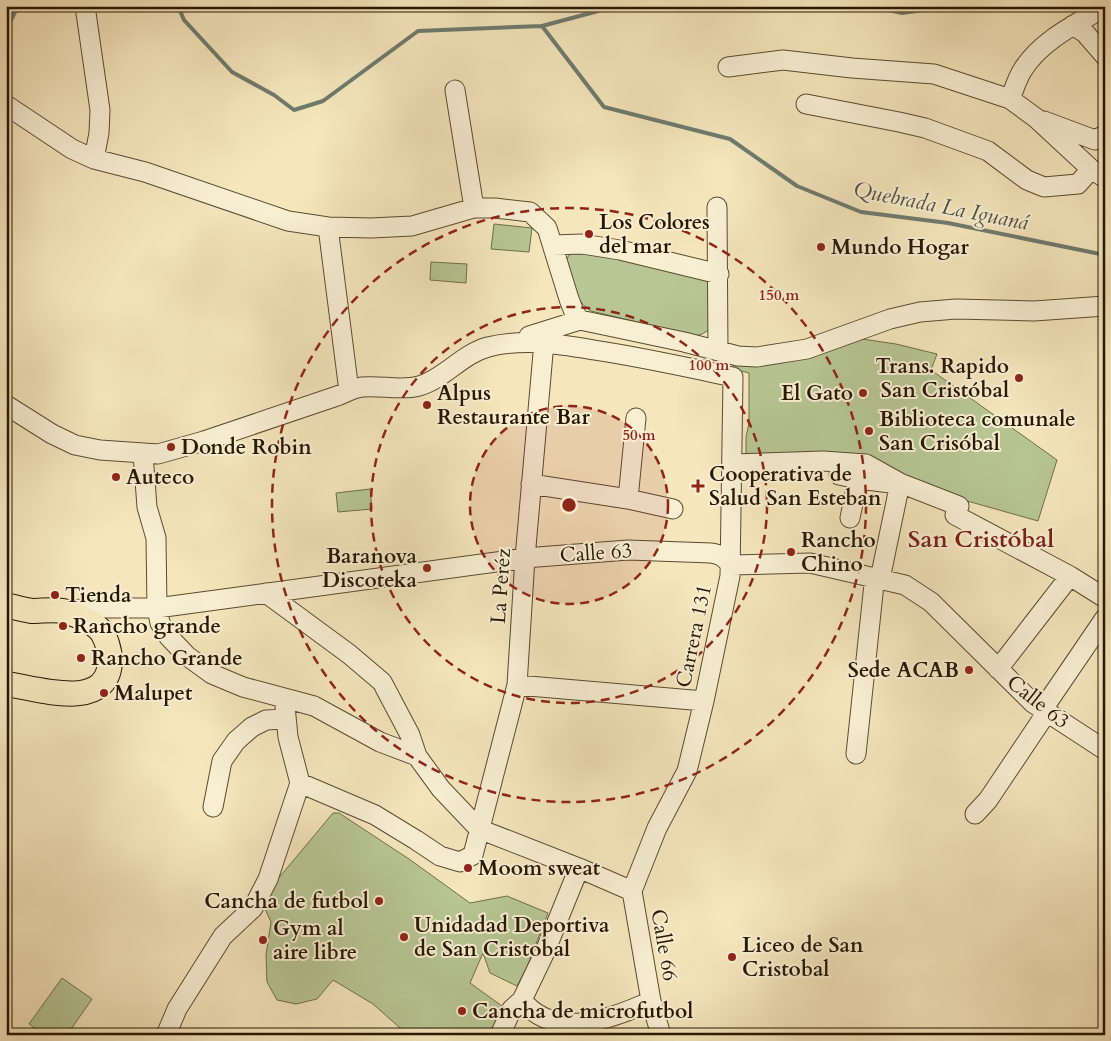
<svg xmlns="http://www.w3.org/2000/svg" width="1111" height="1041" font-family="Cardo,serif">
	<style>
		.green { fill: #b7c694; stroke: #6f6e4b }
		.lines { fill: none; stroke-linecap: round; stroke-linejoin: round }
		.stream { stroke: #6e7b6f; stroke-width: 4 }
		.minor-casing { stroke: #5a4b30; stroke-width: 21 }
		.major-casing { stroke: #271702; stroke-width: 26 }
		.minor { stroke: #f8efd3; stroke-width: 19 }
		.major { stroke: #f5e6bc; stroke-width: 24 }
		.ring { fill: none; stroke: #8f2418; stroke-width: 2.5; stroke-dasharray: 9 6 }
		.poi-dot { fill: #8f2418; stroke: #f8efd3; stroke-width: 2 }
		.labels { text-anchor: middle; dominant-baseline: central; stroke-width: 4; stroke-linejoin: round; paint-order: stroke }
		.poi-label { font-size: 21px; font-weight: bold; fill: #271702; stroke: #f8efd3; text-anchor: start }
		.street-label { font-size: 21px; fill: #271702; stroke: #f8efd3 }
		.water-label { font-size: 22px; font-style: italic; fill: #505141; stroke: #f8efd3 }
		.quarter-label { font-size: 24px; font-weight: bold; fill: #7a1f14; stroke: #f8efd3 }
		.centre { fill: #8f2418; stroke: #f8efd3; stroke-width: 2.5 }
		.ring-label { font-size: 15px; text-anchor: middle; font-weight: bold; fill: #8f2418; stroke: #f8efd3; stroke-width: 4; stroke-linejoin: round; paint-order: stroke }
	</style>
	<rect width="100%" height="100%" fill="#f5e6bc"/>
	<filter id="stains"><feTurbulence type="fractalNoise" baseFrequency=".004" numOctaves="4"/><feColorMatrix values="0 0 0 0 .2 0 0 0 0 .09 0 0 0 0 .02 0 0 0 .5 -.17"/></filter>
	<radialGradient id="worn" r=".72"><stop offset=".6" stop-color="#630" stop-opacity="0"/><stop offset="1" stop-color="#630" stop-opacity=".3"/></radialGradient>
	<!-- green -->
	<path class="green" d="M494 224 532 228 529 252 491 249Z
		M578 247 707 271 710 287 709 330 702 334 696 336 591 311C574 301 571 278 566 260L571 252Z
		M431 262 467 264 466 283 430 280Z
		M862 339 896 344 937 354 931 370 1057 460 1038 521 907 484 868 462 746 458V437L749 423V373L733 369 735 351Z
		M370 489 372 509 338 512 336 493Z
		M333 813H339L409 859 470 903 507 896 548 913 527 967 517 986 490 973 483 953 470 983 509 1011 500 1035H408L373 1004 333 980 317 999 296 1004 277 1000 267 982 266 955 271 922 265 909 277 880Z
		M62 978 92 999 67 1035H44L29 1024Z"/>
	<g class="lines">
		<!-- stream -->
		<path class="stream" d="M178 6 184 20 232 72 274 95 294 110 323 101 418 31 542 26 604 107 730 139 797 186 861 212 948 223 1105 255
			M884 9 902 13 953 6
			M6 21 11 20 18 6
			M542 26 617 6"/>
		<!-- minor casing -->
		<g class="minor-casing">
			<path id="minor" d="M85 6 100 110 99 133 94 159
				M1073 25 1085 33 1105 56
				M728 67 783 60 852 68 934 74 1010 99 1036 118 1091 169 1105 178
				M455 90 474 208
				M1010 99C1014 90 1017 79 1022 71 1040 41 1076 24 1105 7
				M806 104 899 122 925 128 988 151 1027 180 1044 187 1078 184 1091 169
				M6 105 72 149 94 159 145 172 288 221 328 227 371 228 412 226 474 208H495L530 212 547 228 569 299 574 312 580 320
				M1044 121 1095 140 1105 135
				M717 207 718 351
				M328 227 349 391
				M553 245 582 244 620 250 719 274
				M529 336 580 320 684 342 738 356 757 357 807 349 890 319 920 312 956 309 1034 311 1105 306
				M6 405 52 434 75 445 100 450 158 454 204 441 337 396C345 393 353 388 362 387 381 385 400 391 419 386 444 379 462 354 488 347 524 338 558 344 594 350 641 357 686 367 733 377L730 576 704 701 687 771 657 828 632 891 651 1001 661 1035
				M143 454 147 507 156 538 157 608 160 623 169 637 187 656 212 674 243 687 314 706 380 742 417 756
				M733 464 823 461 866 464 900 483 959 506 955 515 1070 576 1105 598
				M839 475 858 479
				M531 484 628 499 673 509
				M628 499 636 418
				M850 518 858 479 891 483
				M731 565 810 563 905 585 931 602 1033 703 1105 750
				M266 593 349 654 382 682 410 735 417 756 441 789 479 829 579 868 632 891
				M63 611 92 608H157L525 558 628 550 711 553C720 554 725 558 731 565
				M998 669 1070 576
				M517 685 704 701
				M285 706 288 737 300 783
				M1043 709 1105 618
				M856 754 874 584 880 579 900 483
				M213 807 222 761 236 741 252 727 266 720 285 719
				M975 814 988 800 1047 712
				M522 1000C554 1041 612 1019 651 1001
				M166 1035 177 1009 223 936 253 908 268 879 300 783 375 815 416 840 440 856 460 862 473 855 517 685 525 558 544 342
				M500 1035 512 1009 522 1000 544 954 579 868"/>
		</g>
		<!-- major casing -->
		<g class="major-casing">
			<path id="major" d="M6 605C14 607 24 610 32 611 42 611 53 609 63 611 73 613 89 620 97 627 106 634 110 651 110 662 107 713 36 688 6 684"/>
		</g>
		<!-- minor -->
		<use href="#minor" class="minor"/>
		<!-- major -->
		<use href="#major" class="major"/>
	</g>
	<!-- distance rings -->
	<circle cx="569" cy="505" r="99" fill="#8f2418" fill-opacity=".12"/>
	<g class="ring">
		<circle cx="569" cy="505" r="99"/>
		<circle cx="569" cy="505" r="198"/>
		<circle cx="569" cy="505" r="297"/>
	</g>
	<!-- markers -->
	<g class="poi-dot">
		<circle cx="589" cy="234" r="5"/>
		<circle cx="821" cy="247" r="5"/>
		<circle cx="1019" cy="378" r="5"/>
		<circle cx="863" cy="393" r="5"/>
		<circle cx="427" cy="405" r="5"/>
		<circle cx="869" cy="431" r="5"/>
		<circle cx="171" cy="447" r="5"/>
		<circle cx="116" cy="477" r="5"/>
		<path d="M695.5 478.5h5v5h5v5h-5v5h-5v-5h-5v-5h5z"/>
		<circle cx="791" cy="552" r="5"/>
		<circle cx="427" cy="568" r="5"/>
		<circle cx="55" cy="595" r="5"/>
		<circle cx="63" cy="626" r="5"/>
		<circle cx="81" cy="658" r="5"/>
		<circle cx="969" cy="670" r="5"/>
		<circle cx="104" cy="693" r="5"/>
		<circle cx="468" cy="868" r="5"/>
		<circle cx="379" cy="901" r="5"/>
		<circle cx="404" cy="937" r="5"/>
		<circle cx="263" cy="940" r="5"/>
		<circle cx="732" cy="957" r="5"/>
		<circle cx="462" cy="1011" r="5"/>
	</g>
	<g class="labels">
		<!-- poi labels -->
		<g class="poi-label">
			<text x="599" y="222">Los Colores<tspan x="599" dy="24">del mar</tspan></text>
			<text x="831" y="247">Mundo Hogar</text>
			<text x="1009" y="366" text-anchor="end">Trans. Rapido<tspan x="1009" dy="24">San Cristóbal</tspan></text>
			<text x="437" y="393">Alpus<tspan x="437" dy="24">Restaurante Bar</tspan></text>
			<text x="853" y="393" text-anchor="end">El Gato</text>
			<text x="879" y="419">Biblioteca comunale<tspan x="879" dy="24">San Crisóbal</tspan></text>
			<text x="181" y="447">Donde Robin</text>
			<text x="709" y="474">Cooperativa de<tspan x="709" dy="24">Salud San Esteban</tspan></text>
			<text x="126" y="477">Auteco</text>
			<text x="801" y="540">Rancho<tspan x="801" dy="24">Chino</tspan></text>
			<text x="417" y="556" text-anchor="end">Baranova<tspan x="417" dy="24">Discoteka</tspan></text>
			<text x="65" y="595">Tienda</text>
			<text x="73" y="626">Rancho grande</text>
			<text x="91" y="658">Rancho Grande</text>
			<text x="959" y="670" text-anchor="end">Sede ACAB</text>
			<text x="114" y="693">Malupet</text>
			<text x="478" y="868">Moom sweat</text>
			<text x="369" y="901" text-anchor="end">Cancha de futbol</text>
			<text x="414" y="925">Unidadad Deportiva<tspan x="414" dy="24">de San Cristobal</tspan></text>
			<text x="273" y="928">Gym al<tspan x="273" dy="24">aire libre</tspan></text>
			<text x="742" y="945">Liceo de San<tspan x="742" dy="24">Cristobal</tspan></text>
			<text x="472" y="1011">Cancha de microfutbol</text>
		</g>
		<!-- street labels -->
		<g class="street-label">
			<text transform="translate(596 553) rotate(-4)">Calle 63</text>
			<text transform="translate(501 586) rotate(-86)">La Peréz</text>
			<text transform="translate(694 636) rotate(-78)">Carrera 131</text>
			<text transform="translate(1038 702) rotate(38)">Calle 63</text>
			<text transform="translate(664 945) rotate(80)">Calle 66</text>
		</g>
		<!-- water labels -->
		<g class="water-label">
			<text transform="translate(941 206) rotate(11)">Quebrada La Iguaná</text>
		</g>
		<!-- quarter labels -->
		<g class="quarter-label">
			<text x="981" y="539">San Cristóbal</text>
		</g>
	</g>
	<circle cx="569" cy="505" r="8" class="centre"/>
	<g class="ring-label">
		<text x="779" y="300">150 m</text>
		<text x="709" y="370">100 m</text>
		<text x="639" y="440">50 m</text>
	</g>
	<!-- margin -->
	<rect width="1111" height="1041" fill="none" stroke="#f5e6bc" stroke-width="25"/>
	<rect x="8" y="8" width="1096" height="1026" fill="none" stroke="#271702" stroke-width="2.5"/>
	<rect x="12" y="12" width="1086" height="1016" fill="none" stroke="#271702"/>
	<rect width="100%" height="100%" filter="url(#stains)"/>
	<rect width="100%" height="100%" fill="url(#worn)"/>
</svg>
